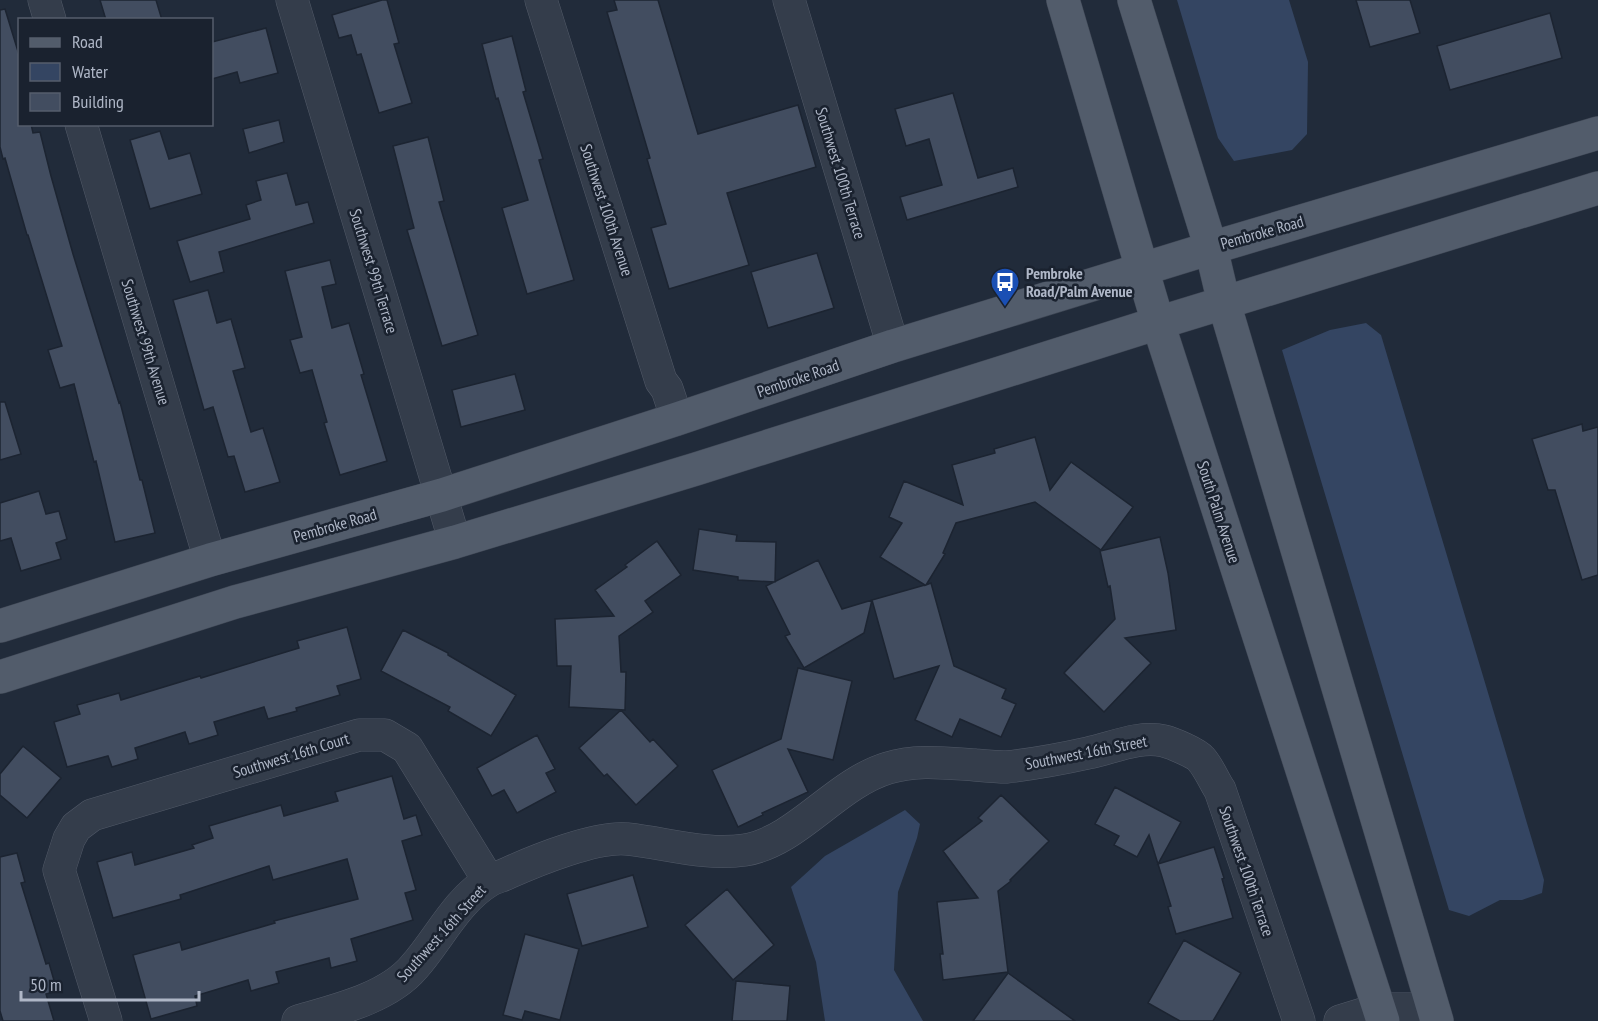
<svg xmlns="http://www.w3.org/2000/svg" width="1598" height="1021" font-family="'PT Sans Narrow',sans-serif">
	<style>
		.water { fill: #344562 }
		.building { fill: #424d60; stroke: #1c2431; stroke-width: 1.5 }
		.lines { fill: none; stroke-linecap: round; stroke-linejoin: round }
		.minor-casing { stroke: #525a68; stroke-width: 33 }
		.major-casing { stroke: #3e4654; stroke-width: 34 }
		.minor { stroke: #343d4b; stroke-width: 32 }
		.major { stroke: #525c6b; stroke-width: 33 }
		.labels { text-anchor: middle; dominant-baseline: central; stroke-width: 5; stroke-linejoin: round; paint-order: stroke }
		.street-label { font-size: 16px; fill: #afb7c7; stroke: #1a222f }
		.poi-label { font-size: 16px; font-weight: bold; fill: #afb7c7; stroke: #1a222f; text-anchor: start }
	</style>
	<rect width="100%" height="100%" fill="#212b3a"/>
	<!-- water -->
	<path class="water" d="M1177 0H1289L1308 62 1307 134 1292 150 1234 161 1218 138Z
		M1366 323 1381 335 1544 880 1542 893 1522 900H1500L1469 916 1449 910 1282 350 1330 330Z
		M905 810 920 824 917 838 898 892 894 970 923 1021H825L816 962 791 887 825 856Z"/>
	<!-- building -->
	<path class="building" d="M100 0H156L162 20H106Z
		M382 0H387L399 43 394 44 412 103 379 113 361 54 357 55 351 35 339 38 332 15Z
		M614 0H658L698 134 798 105 816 167 727 193 749 265 669 289 651 228 666 224 647 159 650 158 607 12 617 10Z
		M1356 0H1410L1420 33 1370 47Z
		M5 9 20 58V124H31L33 133 40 132 51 176 73 254 119 403 120 402 140 480H142L155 533 115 542 96 461 94 462 74 384 60 388 48 350 62 346 28 235H27L5 158 3 159 0 147V10Z
		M1550 13 1562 58 1450 90 1437 46Z
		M266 28 278 73 240 83 237 72 212 79V42Z
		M512 36 526 91 523 92 543 159 539 160 574 280 527 294 502 208 528 200 498 98 496 99 482 44Z
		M953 93 978 178 1013 168 1018 187 907 220 900 197 942 185 929 139 906 146 895 109Z
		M279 120 284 142 249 153 243 129Z
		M160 131 169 159 190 153 202 194 150 209 130 140Z
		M428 137 444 201 439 202 478 335 442 346 407 230 414 228 393 146Z
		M287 173 296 205 308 202 314 223 219 252 224 272 190 282 177 241 250 219 246 205 261 200 256 181Z
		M817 253 834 308 768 328 751 272Z
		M330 260 336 284 322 287 332 328 349 323 364 374 361 375 387 461 340 475 324 423 327 422 312 370 300 373 290 340 302 337 285 271Z
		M208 290 217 323 231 319 245 368 233 371 251 432 263 428 280 482 245 492 234 456 228 457 213 407 204 410 173 300Z
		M515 374 525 410 461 427 452 390Z
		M0 402H5L21 454 0 460Z
		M1582 424 1583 431 1598 427V575L1582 580 1555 490H1548L1532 439Z
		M1035 437 1050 490 1071 462 1133 507 1101 550 1035 502 956 523 943 553 945 554 926 585 931 583 954 666 1006 689 1002 698 1016 704 1001 737 960 719 952 737 915 720 939 666 894 679 872 600 925 585 880 557 902 523 889 517 904 481 963 505 952 465 995 453 994 449Z
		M39 491 46 514 59 511 67 539 56 543 61 559 21 571 11 538 0 541V503Z
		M699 529 737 535 736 541 776 542 775 582 738 580V577L693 570Z
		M1160 537 1168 573 1176 630 1125 638 1151 663 1104 712 1064 673 1115 619 1110 586 1108 587 1100 551Z
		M657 541 681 575 645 601 653 612 619 636 621 672H626L625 710 569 707 571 666H557L555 619 614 616 595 590 627 567 625 565Z
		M818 560 842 609 872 600 864 633 804 668 785 636 790 634 766 586Z
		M347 627 361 679 337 686 340 695 296 708 297 711 268 719 264 707 214 722 218 735 189 744 185 732 135 748 138 759 112 767 108 756 67 767 54 722 80 714 77 705 119 693 121 700 200 676 201 678 299 648 297 641Z
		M403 630 448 653V655L516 695 491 736 448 711 450 707 381 671Z
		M798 668 852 681 833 760 788 749 808 792 762 813 763 815 738 827 712 770 781 739Z
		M621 710 650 742 653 739 678 766 636 805 607 774 604 776 579 748Z
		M537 735 555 769 546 773 556 792 517 813 504 790 492 796 477 768Z
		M23 746 61 778 27 818 0 795V774Z
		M392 776 404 819 416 815 422 835 402 841 416 890 405 893 413 920 351 939 357 961 331 968 329 958 276 972 279 983 251 991 248 980 195 996 197 1006 151 1019 133 955 180 942 182 950 275 923 274 921 358 899 347 859 273 880 269 866 180 895 181 899 113 918 97 862 132 852 135 865 194 848 192 845 213 838 209 826 281 805 284 816 338 801 335 792Z
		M1115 787 1181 822 1158 864 1214 847 1224 878 1222 879 1233 918 1176 934 1168 907 1171 906 1149 835 1137 857 1114 845 1119 836 1095 824Z
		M1001 795 1049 841 1010 880 1011 881 998 891 1008 972 943 980 940 954H943L937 902 978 898 943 851 982 821 978 818Z
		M17 853 25 882 21 883 46 964 49 963 57 991 46 994 54 1021H3L0 1011V857Z
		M633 875 648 927 582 946 567 894Z
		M727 889 774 945 733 980 685 925Z
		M525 934 579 949 560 1020 525 1011 522 1020 503 1015Z
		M1184 940 1241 973 1213 1021H1180L1148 1003Z
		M1008 973 1075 1021H973Z
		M736 981 790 986 787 1021H732Z"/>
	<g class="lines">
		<!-- minor casing -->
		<g class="minor-casing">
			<path id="minor" d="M44 0 50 20
				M292 0 455 542
				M541 0 661 381 667 389 677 419
				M789 0 893 346
				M81 124 210 560
				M106 1021 59 870 69 839 76 827 92 815 359 735H385L407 748 489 881
				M298 1021C336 1010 388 998 414 967 439 939 456 901 489 881 494 878 502 876 508 873 537 860 596 836 627 839 666 843 706 856 745 850 798 841 835 784 888 768 916 759 946 763 975 765 986 766 996 767 1006 767 1034 764 1061 759 1088 753 1112 748 1140 735 1164 741 1172 743 1196 753 1201 759 1209 768 1214 781 1220 790L1299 1021
				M1340 1021 1379 1009H1433"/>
		</g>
		<!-- major casing -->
		<g class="major-casing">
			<path id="major" d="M1063 0 1158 323 1383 1021
				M1134 0 1211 248 1224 303 1437 1021
				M0 626 210 560 442 495 677 419 893 346 1211 248 1598 133
				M0 677 235 602 455 542 696 469 1158 323 1598 188"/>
		</g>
		<!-- minor -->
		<use href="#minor" class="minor"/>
		<!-- major -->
		<use href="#major" class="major"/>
	</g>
	<!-- icons -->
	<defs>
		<g id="bus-pin" transform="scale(1.5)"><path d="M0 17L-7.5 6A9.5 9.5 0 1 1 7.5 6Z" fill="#1a4fb4" stroke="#1a222f"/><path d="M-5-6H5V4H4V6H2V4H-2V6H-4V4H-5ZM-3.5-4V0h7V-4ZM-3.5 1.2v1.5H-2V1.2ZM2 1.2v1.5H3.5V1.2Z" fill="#fff"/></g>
	</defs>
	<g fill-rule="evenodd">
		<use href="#bus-pin" x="1005" y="282"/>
	</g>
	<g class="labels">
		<!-- street labels -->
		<g class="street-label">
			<text transform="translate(841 173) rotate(73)">Southwest 100th Terrace</text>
			<text transform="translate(607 210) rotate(72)">Southwest 100th Avenue</text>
			<text transform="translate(1262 232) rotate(-16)">Pembroke Road</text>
			<text transform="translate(374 271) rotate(73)">Southwest 99th Terrace</text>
			<text transform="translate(146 342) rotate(73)">Southwest 99th Avenue</text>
			<text transform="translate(798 378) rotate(-19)">Pembroke Road</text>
			<text transform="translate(1219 512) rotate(72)">South Palm Avenue</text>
			<text transform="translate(335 525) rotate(-16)">Pembroke Road</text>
			<text transform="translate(1086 752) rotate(-11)">Southwest 16th Street</text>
			<text transform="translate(291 755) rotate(-17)">Southwest 16th Court</text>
			<text transform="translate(1247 871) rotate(71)">Southwest 100th Terrace</text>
			<text transform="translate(441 933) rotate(-48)">Southwest 16th Street</text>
		</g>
		<!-- poi labels -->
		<g class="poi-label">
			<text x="1026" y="273">Pembroke<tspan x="1026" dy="18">Road/Palm Avenue</tspan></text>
		</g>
	</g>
	<!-- legend -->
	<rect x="18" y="18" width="195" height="108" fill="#1a222f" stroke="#565e6c" stroke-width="1.5"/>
	<rect x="30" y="38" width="30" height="9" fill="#525c6b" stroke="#565e6c" stroke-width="1.5"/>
	<text x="72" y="48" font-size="18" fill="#afb7c7">Road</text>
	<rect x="30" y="63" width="30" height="18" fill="#344562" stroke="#565e6c" stroke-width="1.5"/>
	<text x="72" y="78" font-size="18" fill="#afb7c7">Water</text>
	<rect x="30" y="93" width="30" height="18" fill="#424d60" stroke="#565e6c" stroke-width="1.5"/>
	<text x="72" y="108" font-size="18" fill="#afb7c7">Building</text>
	<!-- scale -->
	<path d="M21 991v9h178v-9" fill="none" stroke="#afb7c7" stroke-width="3"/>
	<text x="30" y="991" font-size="18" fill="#afb7c7" stroke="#1a222f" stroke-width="4.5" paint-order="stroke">50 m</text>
</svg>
